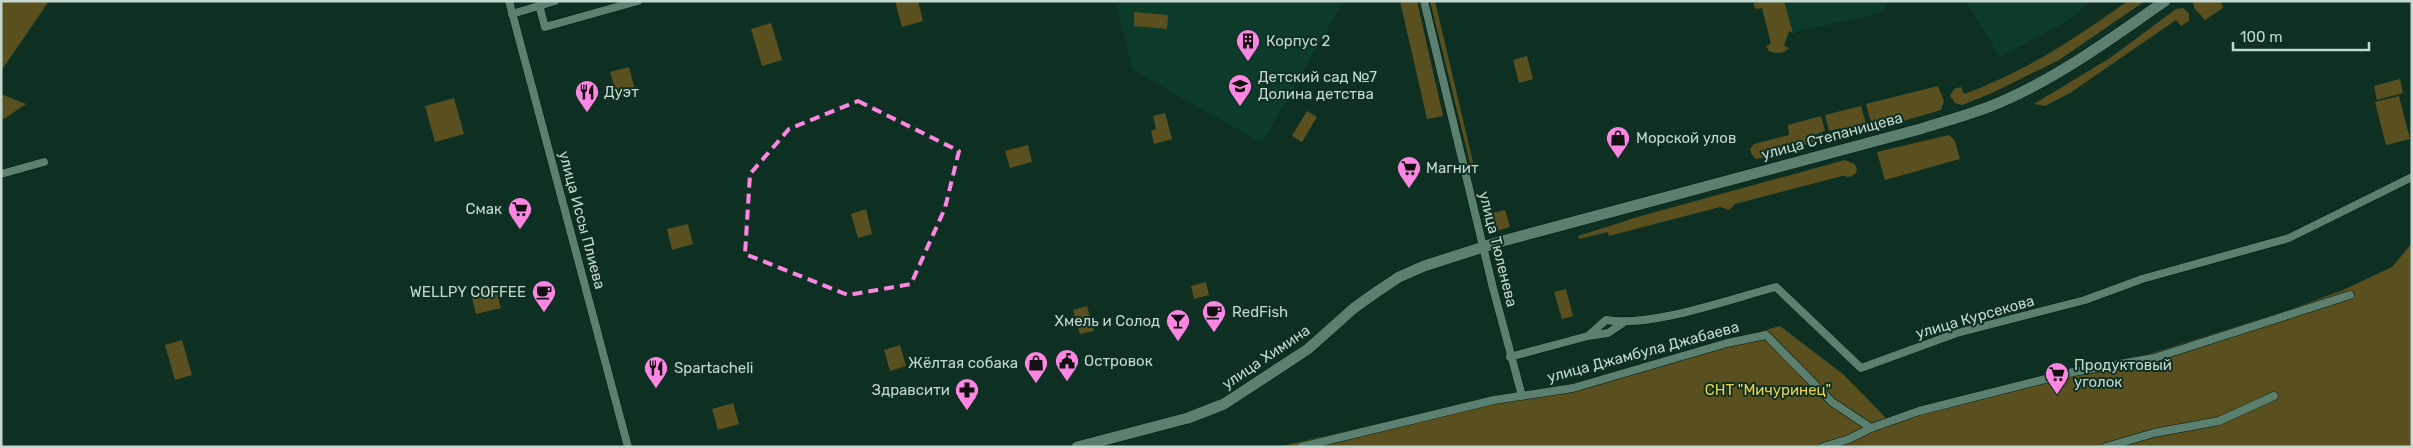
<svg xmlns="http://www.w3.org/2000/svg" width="2413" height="448" font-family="Rubik,sans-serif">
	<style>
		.built { fill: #0c3b2b }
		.green { fill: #5a501f }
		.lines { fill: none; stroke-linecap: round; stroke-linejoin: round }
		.street-casing { stroke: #00160d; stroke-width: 9 }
		.secondary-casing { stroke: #00160d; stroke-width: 12 }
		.street { stroke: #5c8070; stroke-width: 8 }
		.secondary { stroke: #5c8070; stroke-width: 11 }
		.marked { fill: none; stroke: #fd86e2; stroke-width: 4; stroke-dasharray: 10 6; stroke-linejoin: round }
		.labels { text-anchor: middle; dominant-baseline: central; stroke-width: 4; stroke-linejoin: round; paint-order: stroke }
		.poi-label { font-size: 15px; fill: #c5d8cf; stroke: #0d3023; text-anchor: start }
		.street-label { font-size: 15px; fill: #c5d8cf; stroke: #0d3023 }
		.park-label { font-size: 15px; fill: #eed248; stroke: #0d3023 }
	</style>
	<rect width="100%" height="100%" fill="#0d3023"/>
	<!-- built -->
	<path class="built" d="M1115 1H1343V2L1262 143 1133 70Z
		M1784 1H1887L1884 12 1793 33Z
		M1966 1H2093L2063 23 2000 57Z"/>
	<!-- green -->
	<path class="green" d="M1 1H49L1 71Z
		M895 1H918L923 21 902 27Z
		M1400 1H1417L1443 116 1427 119Z
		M1430 1H1435L1476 175H1473Z
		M1760 1H1784L1793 33 1789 31 1784 46 1789 48C1784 54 1776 54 1769 51L1766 46 1771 44 1762 8 1756 9 1753 4Z
		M2128 1H2145L2059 60 1992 93 1962 105 1955 103 1950 96 1954 89 1961 87 1964 94C2029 70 2072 40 2128 1Z
		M2193 1H2221L2223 8 2205 20 2194 8Z
		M2183 8 2189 13V21L2181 26 2176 20 2070 93 2045 106 2034 104 2110 58 2176 9Z
		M1134 12 1168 15 1167 29 1134 26Z
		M771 23 782 60 762 66 751 29Z
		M1527 56 1533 79 1519 83 1513 60Z
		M629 67 635 90 617 95 610 72Z
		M2400 79 2403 93 2377 100 2374 86Z
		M1938 86 1944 101 1941 110 1873 130 1866 104Z
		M1 94 26 104 4 119 1 118Z
		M2399 96 2410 139 2386 145 2375 102Z
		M454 98 464 134 435 142 425 106Z
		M1861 106 1868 130 1842 135 1841 128 1829 131 1825 115Z
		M1307 111 1317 117 1302 142 1292 136Z
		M1165 113 1172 139 1154 144 1151 131 1156 129 1153 116Z
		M1821 116 1825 131 1814 135 1816 141 1773 156 1756 159 1752 155 1750 149 1754 144 1789 135 1788 125Z
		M1949 135 1955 141 1960 159 1885 180 1877 152Z
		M1028 145 1032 162 1010 168 1005 151Z
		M1845 160 1854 164 1857 168 1856 173C1850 179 1849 176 1842 176L1735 204 1729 210 1720 207 1609 236 1608 232 1579 239 1578 236 1641 216Z
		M866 209 872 234 858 238 851 214Z
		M1505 210 1510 227 1496 231 1488 230 1483 218 1488 214Z
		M688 224 693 244 672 250 667 229Z
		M2412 243V447H1278L1513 393 1570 384 1780 326 1844 375 1889 421 2127 361 2292 309 2343 290 2392 267Z
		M1206 282 1209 295 1194 299 1191 286Z
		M495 288 501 308 476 314 471 294Z
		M1566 289 1573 316 1562 319 1554 292Z
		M1087 306 1094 331 1080 334 1073 310Z
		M182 340 192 375 175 380 165 345Z
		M900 345 906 366 890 371 884 350Z
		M733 403 739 424 718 430 712 409Z"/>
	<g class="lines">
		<!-- street casing -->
		<g class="street-casing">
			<path id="street" d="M509 1 628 447
				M1424 1 1493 288 1522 396
				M539 5 545 27 638 1
				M512 14 555 1
				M1 174 44 162
				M1588 336 1608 333 1623 323
				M1510 357 1588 336 1606 320C1650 328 1730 299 1776 287L1861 368 1957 333 2085 300 2142 279 2289 238 2412 177
				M1301 447 1494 400 1573 388 1727 343 1766 335 1832 402 1871 428
				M1823 447 1849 439 1871 428 1919 411 2073 372 2154 358 2350 295
				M2106 447 2154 433 2219 421 2274 396"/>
		</g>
		<!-- secondary casing -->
		<g class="secondary-casing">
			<path id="secondary" d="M1077 447 1188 418 1224 404 1308 349 1354 308 1378 291 1399 277 1424 266 1499 242 1920 129C1948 120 1977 113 2003 101 2062 75 2113 37 2165 1"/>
		</g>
		<!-- street -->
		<use href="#street" class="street"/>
		<!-- secondary -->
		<use href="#secondary" class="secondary"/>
	</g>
	<!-- marked area -->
	<path class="marked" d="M858 101 959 151 945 208 911 284 848 295 745 254 750 174 789 129Z"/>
	<!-- icons -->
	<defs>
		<g id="building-pin" transform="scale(1.25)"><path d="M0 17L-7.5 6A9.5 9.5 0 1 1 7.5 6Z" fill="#fd86e2" stroke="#0d3023"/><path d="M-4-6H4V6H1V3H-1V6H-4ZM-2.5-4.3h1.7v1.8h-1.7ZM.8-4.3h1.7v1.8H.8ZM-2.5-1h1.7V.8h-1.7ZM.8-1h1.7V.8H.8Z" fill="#111"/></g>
		<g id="school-pin" transform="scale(1.25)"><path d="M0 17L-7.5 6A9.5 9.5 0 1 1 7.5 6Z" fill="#fd86e2" stroke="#0d3023"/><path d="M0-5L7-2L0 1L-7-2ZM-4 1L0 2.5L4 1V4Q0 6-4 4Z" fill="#111"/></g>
		<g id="restaurant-pin" transform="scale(1.25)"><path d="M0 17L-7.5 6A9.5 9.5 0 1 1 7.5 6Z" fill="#fd86e2" stroke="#0d3023"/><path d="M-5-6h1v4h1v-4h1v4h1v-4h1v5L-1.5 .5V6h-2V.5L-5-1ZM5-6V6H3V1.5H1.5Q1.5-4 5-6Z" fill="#111"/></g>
		<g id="shop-pin" transform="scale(1.25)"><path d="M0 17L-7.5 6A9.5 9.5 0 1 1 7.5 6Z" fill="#fd86e2" stroke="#0d3023"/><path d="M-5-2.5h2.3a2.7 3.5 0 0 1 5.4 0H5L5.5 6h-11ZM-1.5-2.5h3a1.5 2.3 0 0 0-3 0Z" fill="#111"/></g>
		<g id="supermarket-pin" transform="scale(1.25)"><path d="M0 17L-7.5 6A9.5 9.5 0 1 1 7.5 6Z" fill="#fd86e2" stroke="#0d3023"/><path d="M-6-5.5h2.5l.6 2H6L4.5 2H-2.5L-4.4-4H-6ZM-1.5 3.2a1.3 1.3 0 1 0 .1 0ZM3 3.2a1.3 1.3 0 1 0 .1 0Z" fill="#111"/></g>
		<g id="cafe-pin" transform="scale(1.25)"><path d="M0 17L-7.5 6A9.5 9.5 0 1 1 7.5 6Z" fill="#fd86e2" stroke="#0d3023"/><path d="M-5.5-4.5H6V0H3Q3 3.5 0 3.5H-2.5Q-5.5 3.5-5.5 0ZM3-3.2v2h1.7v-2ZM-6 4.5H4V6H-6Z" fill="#111"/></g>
		<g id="bar-pin" transform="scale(1.25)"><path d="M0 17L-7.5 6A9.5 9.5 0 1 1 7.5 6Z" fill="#fd86e2" stroke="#0d3023"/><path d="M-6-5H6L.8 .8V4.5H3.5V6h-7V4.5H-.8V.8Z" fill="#111"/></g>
		<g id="civic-pin" transform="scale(1.25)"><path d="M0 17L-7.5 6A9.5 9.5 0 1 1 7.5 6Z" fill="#fd86e2" stroke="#0d3023"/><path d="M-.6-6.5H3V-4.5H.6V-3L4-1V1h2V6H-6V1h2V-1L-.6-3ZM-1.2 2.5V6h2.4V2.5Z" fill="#111"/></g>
		<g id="pharmacy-pin" transform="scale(1.25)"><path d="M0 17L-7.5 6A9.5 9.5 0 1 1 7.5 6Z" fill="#fd86e2" stroke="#0d3023"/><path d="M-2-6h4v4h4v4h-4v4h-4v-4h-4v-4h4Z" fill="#111"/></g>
	</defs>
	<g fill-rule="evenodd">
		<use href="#building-pin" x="1248" y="41"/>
		<use href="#school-pin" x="1240" y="86"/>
		<use href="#restaurant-pin" x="587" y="92"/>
		<use href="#shop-pin" x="1618" y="138"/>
		<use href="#supermarket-pin" x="1409" y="168"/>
		<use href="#supermarket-pin" x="520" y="209"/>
		<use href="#cafe-pin" x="544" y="292"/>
		<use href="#cafe-pin" x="1214" y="312"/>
		<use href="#bar-pin" x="1178" y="321"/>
		<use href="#civic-pin" x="1067" y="361"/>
		<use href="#shop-pin" x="1036" y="363"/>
		<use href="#restaurant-pin" x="656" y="368"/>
		<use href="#supermarket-pin" x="2057" y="374"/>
		<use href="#pharmacy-pin" x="967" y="390"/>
	</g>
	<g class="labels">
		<!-- poi labels -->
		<g class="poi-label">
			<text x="1266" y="41">Корпус 2</text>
			<text x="1258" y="77">Детский сад №7<tspan x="1258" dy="17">Долина детства</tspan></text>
			<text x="604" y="92">Дуэт</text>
			<text x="1636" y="138">Морской улов</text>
			<text x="1426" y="168">Магнит</text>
			<text x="502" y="209" text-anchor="end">Смак</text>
			<text x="526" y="292" text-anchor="end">WELLPY COFFEE</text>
			<text x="1232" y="312">RedFish</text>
			<text x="1160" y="321" text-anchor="end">Хмель и Солод</text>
			<text x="1084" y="361">Островок</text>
			<text x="1018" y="363" text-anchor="end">Жёлтая собака</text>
			<text x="2074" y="365">Продуктовый<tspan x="2074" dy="17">уголок</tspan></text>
			<text x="674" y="368">Spartacheli</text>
			<text x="950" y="390" text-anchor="end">Здравсити</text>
		</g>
		<!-- street labels -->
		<g class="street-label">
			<text transform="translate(1832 136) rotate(-15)">улица Степанищева</text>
			<text transform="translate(582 220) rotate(75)">улица Иссы Плиева</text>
			<text transform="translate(1498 249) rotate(76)">улица Тюленева</text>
			<text transform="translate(1975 317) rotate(-16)">улица Курсекова</text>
			<text transform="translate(1643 352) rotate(-15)">улица Джамбула Джабаева</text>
			<text transform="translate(1266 357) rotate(-34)">улица Химина</text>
		</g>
		<!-- park labels -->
		<g class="park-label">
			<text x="1768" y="390">СНТ "Мичуринец"</text>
		</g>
	</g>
	<!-- border -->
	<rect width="2413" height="448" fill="none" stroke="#c5d8cf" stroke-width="5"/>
	<!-- scale -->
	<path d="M2233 42v8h136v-8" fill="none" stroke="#c5d8cf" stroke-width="2.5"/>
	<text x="2240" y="42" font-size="15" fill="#c5d8cf" stroke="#0d3023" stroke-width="4" paint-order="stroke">100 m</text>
</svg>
